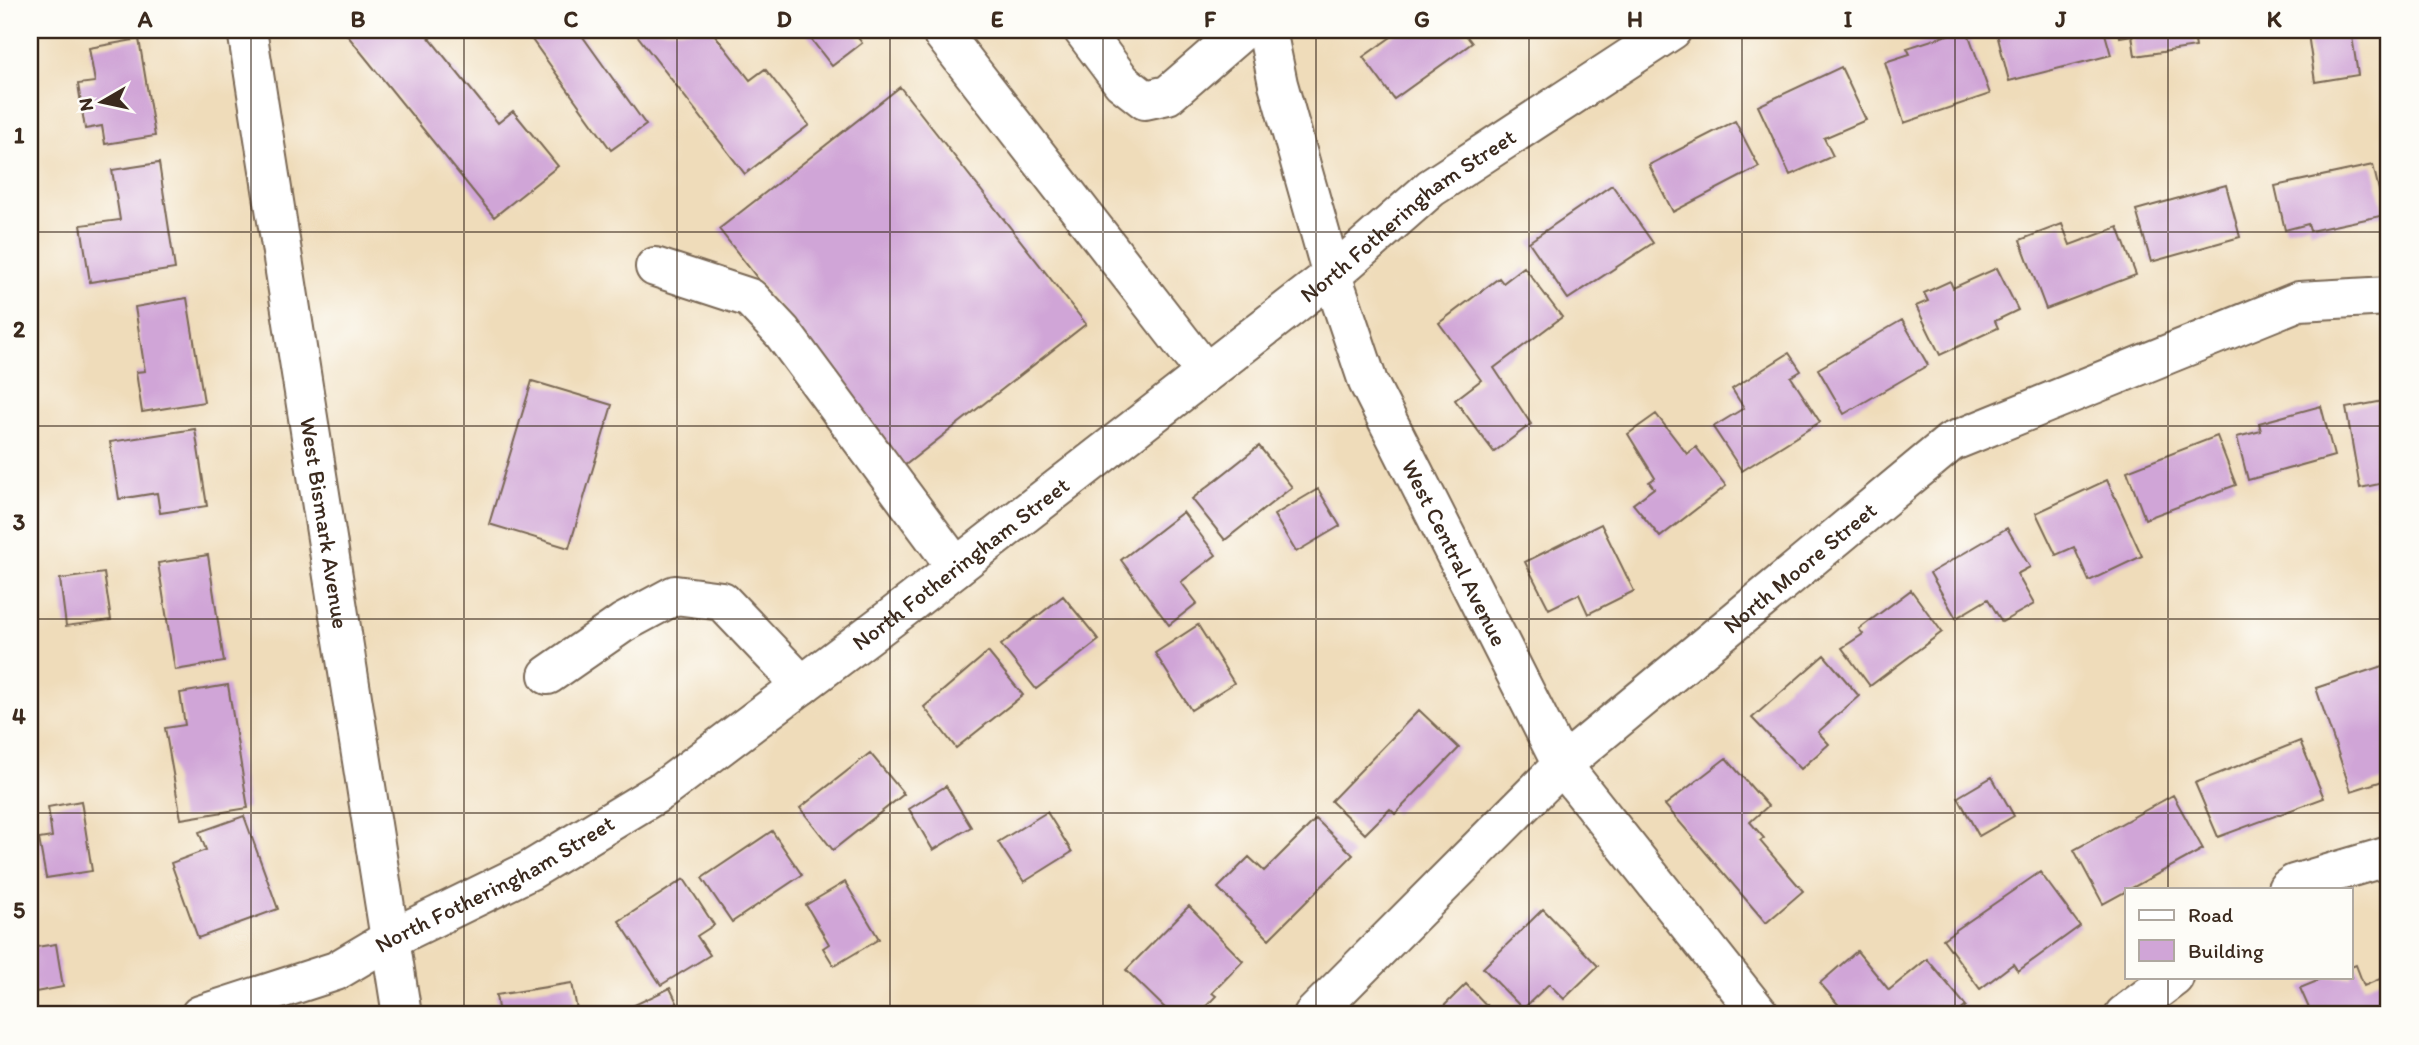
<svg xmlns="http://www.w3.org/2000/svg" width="2419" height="1045" font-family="Itim,sans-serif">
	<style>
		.building { fill: #d0a5d7 }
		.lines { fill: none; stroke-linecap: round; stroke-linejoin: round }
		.minor-casing { stroke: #7a6855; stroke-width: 42 }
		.minor { stroke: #fff; stroke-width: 38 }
		.grid { fill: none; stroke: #3b2a1e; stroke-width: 2; stroke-opacity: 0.55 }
		.labels { text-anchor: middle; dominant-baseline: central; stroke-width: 5; stroke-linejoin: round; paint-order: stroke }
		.street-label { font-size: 23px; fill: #3b2a1e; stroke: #fdfcf7 }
		.neatline { fill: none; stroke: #3b2a1e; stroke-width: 2.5 }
		.grid-label { font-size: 23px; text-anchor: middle; font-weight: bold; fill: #3b2a1e }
	</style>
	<rect width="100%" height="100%" fill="#fdfcf7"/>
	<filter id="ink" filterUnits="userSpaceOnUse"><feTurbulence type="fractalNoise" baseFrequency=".0143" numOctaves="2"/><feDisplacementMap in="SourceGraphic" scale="14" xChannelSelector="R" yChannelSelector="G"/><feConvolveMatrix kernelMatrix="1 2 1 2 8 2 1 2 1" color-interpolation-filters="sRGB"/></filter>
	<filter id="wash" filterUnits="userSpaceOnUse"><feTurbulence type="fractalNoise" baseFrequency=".00686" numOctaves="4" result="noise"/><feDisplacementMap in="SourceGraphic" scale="28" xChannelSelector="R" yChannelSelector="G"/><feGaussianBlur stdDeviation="1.57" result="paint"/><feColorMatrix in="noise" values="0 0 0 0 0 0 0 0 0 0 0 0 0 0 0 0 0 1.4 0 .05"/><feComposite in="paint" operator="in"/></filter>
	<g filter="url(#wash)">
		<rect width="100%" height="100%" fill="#efdcba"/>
		<g id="blocks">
			<!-- building -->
			<path class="building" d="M343 30H423L498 123 513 111 558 166 494 217Z
				M525 30H578L646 125 611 150Z
				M633 30H711L750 80 765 69 809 125 745 174Z
				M804 30H852L862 43 832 66Z
				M1401 30H1462L1472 43 1394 99 1363 57Z
				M1963 30H1967L1990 94 1904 123 1885 62 1910 54 1907 48Z
				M1996 30H2104L2111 55 2009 81Z
				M2119 30H2193L2196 47 2135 56 2132 35 2120 37Z
				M2335 30H2351L2358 75 2315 82 2308 34Z
				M139 39 155 136 105 144 102 126 85 129 78 84 95 82 89 48Z
				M1841 67 1866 120 1824 138 1833 156 1790 175 1758 106Z
				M900 87 1086 324 904 466 719 229Z
				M1735 121 1759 167 1673 212 1649 165Z
				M159 163 175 269 90 282 81 225 120 220 112 170Z
				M2373 165 2385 215 2310 231 2308 224 2285 230 2275 186Z
				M1612 185 1653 243 1568 299 1529 242Z
				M2226 185 2240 237 2151 262 2136 210Z
				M2062 224 2070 245 2118 227 2136 275 2046 309 2020 240Z
				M1524 267 1562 317 1494 368 1531 424 1494 452 1455 400 1481 380 1439 323 1499 278 1503 283Z
				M1997 268 2018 310 1995 321 1998 328 1940 355 1916 306 1928 301 1924 293 1950 281 1953 288Z
				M187 298 204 402 142 412 136 372 145 371 135 307Z
				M1902 320 1928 365 1844 414 1818 369Z
				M1789 353 1801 371 1791 377 1820 422 1742 471 1713 427 1744 408 1732 389Z
				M532 381 612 405 569 548 489 524Z
				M2389 400V482L2360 488 2346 408Z
				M2321 406 2334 456 2248 480 2237 437 2261 431 2259 423Z
				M1656 414 1687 454 1696 447 1726 486 1660 537 1633 504 1654 488 1649 482 1655 478 1628 434Z
				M195 429 207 506 160 513 157 493 119 499 110 442Z
				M2217 436 2236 485 2145 519 2127 471Z
				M1259 446 1292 487 1225 540 1192 499Z
				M2107 480 2142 556 2089 581 2074 547 2056 555 2036 513Z
				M1318 489 1340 526 1296 552 1274 515Z
				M1183 512 1216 555 1181 582 1197 603 1169 625 1121 560Z
				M1601 524 1634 591 1588 614 1579 594 1549 609 1525 562Z
				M2007 528 2030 567 2017 574 2034 604 2002 622 1988 599 1956 618 1930 573Z
				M208 555 224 662 175 670 158 563Z
				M104 573 111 620 66 626 60 579Z
				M1911 590 1942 632 1870 686 1842 648 1863 634 1859 629Z
				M1063 596 1099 640 1036 689 1001 645Z
				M1198 625 1234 683 1191 710 1155 653Z
				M988 652 1023 695 956 748 924 707Z
				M1824 655 1859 696 1818 732 1829 744 1801 769 1752 718Z
				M2382 666 2389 687V779L2351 791 2316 688Z
				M228 685 248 808 181 819 165 728 185 725 180 693Z
				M1419 710 1459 748 1395 814 1390 809 1365 834 1331 801Z
				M2300 741 2324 798 2218 837 2195 783Z
				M870 753 904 794 833 850 800 808Z
				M1726 758 1768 806 1750 822 1764 838 1760 841 1803 891 1766 923 1665 805Z
				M1992 777 2014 816 1979 836 1958 797Z
				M946 786 971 827 933 850 909 809Z
				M2173 795 2203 849 2103 904 2074 850Z
				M81 801 92 871 46 878 39 839 52 837 48 807Z
				M1047 812 1072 852 1024 882 998 842Z
				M244 816 278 909 198 938 171 863 206 850 199 832Z
				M1316 819 1353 855 1269 939 1218 888 1249 857 1264 871Z
				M772 831 802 875 732 922 702 878Z
				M2040 872 2080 926 2018 971 2013 964 1980 989 1943 939Z
				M684 879 714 925 697 936 710 955 661 985 619 921Z
				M845 882 879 939 834 966 823 948 829 944 806 905Z
				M1189 906 1243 961 1212 993 1216 996 1198 1015H1172L1126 970Z
				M1543 909 1598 966 1564 999 1549 984 1523 1009 1483 968Z
				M56 944 63 987 30 993V948Z
				M1857 951 1889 990 1927 959 1966 1006 1956 1015H1847L1820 983Z
				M2356 965 2364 986 2389 975V1015H2312L2300 988 2327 977H2351V967Z
				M572 983 578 1015H499L496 995Z
				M1466 984 1496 1015H1435Z
				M670 988 683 1015H624L622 1011Z"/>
		</g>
	</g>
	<g filter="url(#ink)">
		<use href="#blocks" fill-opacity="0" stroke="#7a6855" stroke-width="2"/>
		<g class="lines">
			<!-- minor casing -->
			<g class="minor-casing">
				<g id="minor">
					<path id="s1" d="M247 30 402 1015"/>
					<path d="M940 30 1205 372"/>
					<path d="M1083 30 1122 82 1145 100 1168 95 1243 30"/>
					<path id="s2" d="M1267 30 1278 84 1332 275 1368 382 1562 765 1760 1015"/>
					<path d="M655 267 750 298 782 332 956 567"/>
					<path d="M548 675 623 623 675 595 722 601 802 685"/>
					<path d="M2287 889 2294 884 2389 856"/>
					<path id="s3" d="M200 1015 336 971 388 940 529 871 661 791 891 618 1332 275 1431 188 1672 30"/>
					<path id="s4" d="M1313 1015 1562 765 1951 442 2299 301 2389 296"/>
					<path d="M2124 1015 2174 977"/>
				</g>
			</g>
			<!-- minor -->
			<use href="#minor" class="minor"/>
		</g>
	</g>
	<!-- grid -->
	<path class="grid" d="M251 30V1015M464 30V1015M677 30V1015M890 30V1015M1103 30V1015M1316 30V1015M1529 30V1015M1742 30V1015M1955 30V1015M2168 30V889M30 232H2389M30 426H2389M30 619H2389M30 813H2389M2168 977V1015"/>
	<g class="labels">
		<!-- street labels -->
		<g class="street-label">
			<text stroke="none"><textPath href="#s3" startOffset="1458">North Fotheringham Street</textPath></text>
			<text stroke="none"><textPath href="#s1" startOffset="499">West Bismark Avenue</textPath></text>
			<text stroke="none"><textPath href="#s2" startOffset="558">West Central Avenue</textPath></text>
			<text stroke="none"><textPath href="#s3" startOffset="891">North Fotheringham Street</textPath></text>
			<text stroke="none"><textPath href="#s4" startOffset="662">North Moore Street</textPath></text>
			<text stroke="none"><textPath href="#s3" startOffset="324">North Fotheringham Street</textPath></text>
		</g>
	</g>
	<!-- margin -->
	<rect width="2419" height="1045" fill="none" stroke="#fdfcf7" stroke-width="77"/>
	<!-- legend -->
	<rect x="2125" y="888" width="228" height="91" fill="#fdfcf7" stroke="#afa8a0" stroke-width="2"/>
	<rect x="2139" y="910" width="35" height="10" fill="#ffffff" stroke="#afa8a0" stroke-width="2"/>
	<text x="2188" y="922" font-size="21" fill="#3b2a1e">Road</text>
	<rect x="2139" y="940" width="35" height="21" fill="#d0a5d7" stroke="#afa8a0" stroke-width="2"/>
	<text x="2188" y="958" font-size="21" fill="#3b2a1e">Building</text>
	<!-- north arrow -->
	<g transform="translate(102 102) rotate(261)" stroke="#fdfcf7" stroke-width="5" paint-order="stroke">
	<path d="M0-5L12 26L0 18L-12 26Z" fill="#3b2a1e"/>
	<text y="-10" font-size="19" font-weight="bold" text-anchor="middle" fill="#3b2a1e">N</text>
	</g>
	<rect x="38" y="38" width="2342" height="968" class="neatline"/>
	<g class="grid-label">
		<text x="145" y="27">A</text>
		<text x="358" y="27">B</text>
		<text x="571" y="27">C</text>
		<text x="784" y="27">D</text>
		<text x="997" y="27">E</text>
		<text x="1210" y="27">F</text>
		<text x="1422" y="27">G</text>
		<text x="1635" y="27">H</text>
		<text x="1848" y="27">I</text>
		<text x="2061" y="27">J</text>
		<text x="2274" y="27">K</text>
		<text x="19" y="143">1</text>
		<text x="19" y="337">2</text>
		<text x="19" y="530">3</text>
		<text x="19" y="724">4</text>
		<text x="19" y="918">5</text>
	</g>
</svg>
